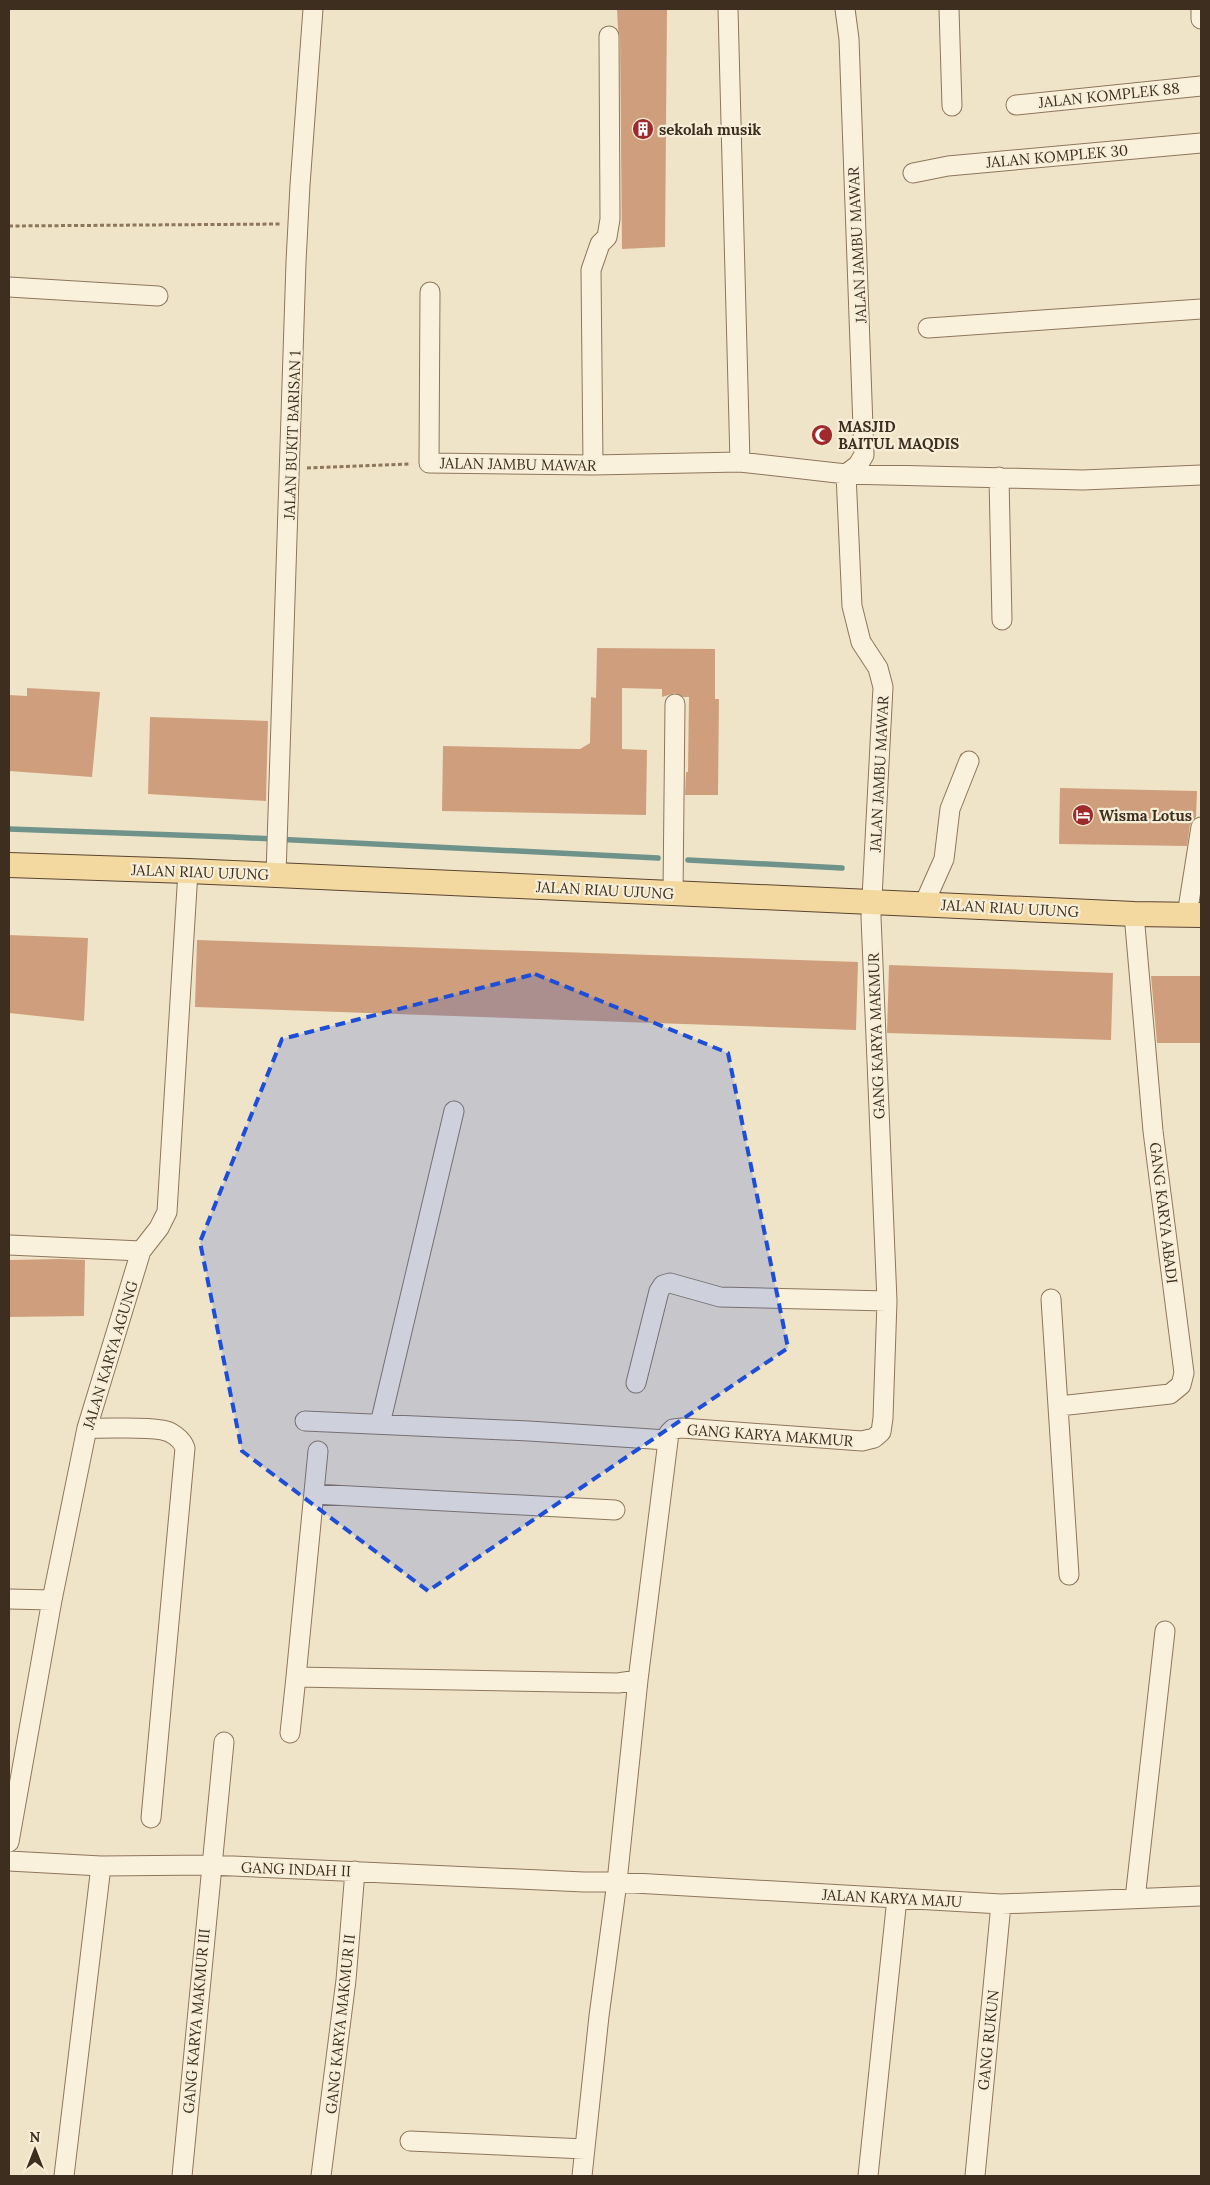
<svg xmlns="http://www.w3.org/2000/svg" width="1210" height="2185" font-family="Lora,serif">
	<style>
		.lines { fill: none; stroke-linecap: round; stroke-linejoin: round }
		.stream { stroke: #6f938a; stroke-width: 5.5 }
		.building { fill: #cf9f7d }
		.minor-casing { stroke: #8d765c; stroke-width: 21 }
		.major-casing { stroke: #5b4430; stroke-width: 26 }
		.path { stroke: #8d765c; stroke-width: 3; stroke-dasharray: 4 2.5; stroke-linecap: butt }
		.minor { stroke: #faf1dc; stroke-width: 19 }
		.major { stroke: #f3d9a0; stroke-width: 24 }
		.marked { fill: #1d4ed8; fill-opacity: 0.2; stroke: #1d4ed8; stroke-width: 4; stroke-dasharray: 10 6; stroke-linejoin: round }
		.labels { text-anchor: middle; dominant-baseline: central; stroke-width: 4.5; stroke-linejoin: round; paint-order: stroke }
		.street-label { font-size: 15px; fill: #3d2e20; stroke: #f7eed8 }
		.poi-label { font-size: 15px; font-weight: bold; fill: #3d2e20; stroke: #f7eed8; text-anchor: start }
	</style>
	<rect width="100%" height="100%" fill="#f0e4c8"/>
	<g class="lines">
		<!-- stream -->
		<path class="stream" d="M9 829 232 837 658 858
			M688 860 842 868"/>
	</g>
	<!-- building -->
	<path class="building" d="M617 9 654 10 667 9 665 247 622 249 620 36 618 29Z
		M597 648 715 649V699H719L718 795H685L686 772H688L689 697H683L675 693 662 697V689L622 688V749L647 750 646 815 442 811 443 746 580 749 590 743 591 697 596 698Z
		M27 688 100 692 92 777 9 771V695L27 696Z
		M150 717 268 721 266 801 148 794Z
		M1060 788 1197 791 1196 817 1190 825 1187 846 1059 844Z
		M9 935 88 938 84 1021 9 1013Z
		M197 940 858 962 856 1030 195 1007Z
		M889 965 1113 973 1111 1040 887 1033Z
		M1151 976H1201V1043H1157Z
		M61 1259 85 1260 84 1316 9 1317V1260Z"/>
	<g class="lines">
		<!-- minor casing -->
		<g class="minor-casing">
			<path id="minor" d="M728 9 740 462
				M949 9 952 106
				M1201 9V19
				M1016 105 1201 86
				M913 173 948 166 1201 143
				M9 287 158 296
				M430 292 429 463 593 465 740 462 846 474 1083 480 1201 475
				M928 328 1201 309
				M593 465 591 270 600 244 607 237 610 219 609 36
				M999 477 1002 620
				M276 875 296 262 300 185 313 9
				M673 893 675 704
				M924 904 944 859 950 809 969 761
				M1187 915 1201 827
				M9 1245 141 1251
				M1051 1299 1069 1575
				M636 1383 659 1291 663 1285 670 1283 720 1297 887 1301
				M1059 1406 1170 1394 1181 1385 1184 1373 1153 1131 1134 914
				M305 1421 529 1431 667 1440
				M380 1424 454 1111
				M87 1428C110 1429 140 1426 162 1430 171 1431 182 1439 185 1448L151 1818
				M318 1451 296 1677 618 1683 638 1680
				M314 1494 615 1510
				M9 1599 52 1600
				M290 1733 296 1677
				M9 1842 52 1600 87 1428 141 1251 159 1228 167 1212 188 871
				M9 1861 101 1866 210 1865 584 1882H617L1001 1904 1201 1896
				M1135 1899 1165 1631
				M410 2141 585 2149
				M64 2176 101 1866
				M182 2176 224 1742
				M321 2176 346 1980 355 1871
				M582 2176 599 2016 617 1882 638 1680 669 1433 673 1429 682 1428 862 1441 874 1438 881 1432 883 1418 887 1301 871 917 883 687 878 668 861 642 852 606 846 474 858 465 864 455 849 39 845 9
				M868 2176 897 1898
				M975 2176 1001 1904"/>
		</g>
		<!-- major casing -->
		<g class="major-casing">
			<path id="major" d="M9 865 188 871 1134 914 1201 915"/>
		</g>
		<!-- path -->
		<path class="path" d="M9 226 281 224
			M307 468 411 464"/>
		<!-- minor -->
		<use href="#minor" class="minor"/>
		<!-- major -->
		<use href="#major" class="major"/>
	</g>
	<!-- marked area -->
	<path class="marked" d="M535 974 728 1053 788 1348 428 1591 242 1451 200 1242 282 1039Z"/>
	<!-- icons -->
	<defs>
		<g id="building-disc" transform="scale(1.125)"><circle r="9.5" fill="#9e2a2b" stroke="#f7eed8"/><path d="M-4-6H4V6H1V3H-1V6H-4ZM-2.5-4.3h1.7v1.8h-1.7ZM.8-4.3h1.7v1.8H.8ZM-2.5-1h1.7V.8h-1.7ZM.8-1h1.7V.8H.8Z" fill="#fff"/></g>
		<g id="mosque-disc" transform="scale(1.125)"><circle r="9.5" fill="#9e2a2b" stroke="#f7eed8"/><path d="M3.5-4.9A6 6 0 1 0 3.5 4.9A5 5 0 1 1 3.5-4.9Z" fill="#fff"/></g>
		<g id="hotel-disc" transform="scale(1.125)"><circle r="9.5" fill="#9e2a2b" stroke="#f7eed8"/><path d="M-6-4.5h1.5V1H6V5H4.5V3h-9V5H-6ZM-4 0a1.8 1.8 0 1 1 3.6 0ZM.5 0V-2.5h3Q6-2.5 6 0Z" fill="#fff"/></g>
	</defs>
	<g fill-rule="evenodd">
		<use href="#building-disc" x="643" y="129"/>
		<use href="#mosque-disc" x="822" y="435"/>
		<use href="#hotel-disc" x="1083" y="815"/>
	</g>
	<g class="labels">
		<!-- street labels -->
		<g class="street-label">
			<text transform="translate(1109 95) rotate(-6)">JALAN KOMPLEK 88</text>
			<text transform="translate(1057 156) rotate(-5)">JALAN KOMPLEK 30</text>
			<text transform="translate(857 245) rotate(-93)">JALAN JAMBU MAWAR</text>
			<text transform="translate(292 435) rotate(-88)">JALAN BUKIT BARISAN 1</text>
			<text transform="translate(518 464) rotate(1)">JALAN JAMBU MAWAR</text>
			<text transform="translate(879 774) rotate(-87)">JALAN JAMBU MAWAR</text>
			<text transform="translate(200 872) rotate(2)">JALAN RIAU UJUNG</text>
			<text transform="translate(605 890) rotate(3)">JALAN RIAU UJUNG</text>
			<text transform="translate(1010 908) rotate(3)">JALAN RIAU UJUNG</text>
			<text transform="translate(876 1036) rotate(-92)">GANG KARYA MAKMUR</text>
			<text transform="translate(1164 1213) rotate(83)">GANG KARYA ABADI</text>
			<text transform="translate(110 1355) rotate(-73)">JALAN KARYA AGUNG</text>
			<text transform="translate(770 1435) rotate(4)">GANG KARYA MAKMUR</text>
			<text transform="translate(296 1869) rotate(2)">GANG INDAH II</text>
			<text transform="translate(892 1898) rotate(3)">JALAN KARYA MAJU</text>
			<text transform="translate(196 2021) rotate(-85)">GANG KARYA MAKMUR III</text>
			<text transform="translate(340 2024) rotate(-84)">GANG KARYA MAKMUR II</text>
			<text transform="translate(988 2040) rotate(-84)">GANG RUKUN</text>
		</g>
		<!-- poi labels -->
		<g class="poi-label">
			<text x="659" y="129">sekolah musik</text>
			<text x="838" y="426">MASJID<tspan x="838" dy="17">BAITUL MAQDIS</tspan></text>
			<text x="1099" y="815">Wisma Lotus</text>
		</g>
	</g>
	<!-- border -->
	<rect width="1210" height="2185" fill="none" stroke="#3d2e20" stroke-width="20"/>
	<!-- north arrow -->
	<g transform="translate(35 2150)" stroke="#f7eed8" stroke-width="4" paint-order="stroke">
	<path d="M0-4L9 19L0 12L-9 19Z" fill="#3d2e20"/>
	<text y="-8" font-size="14" font-weight="bold" text-anchor="middle" fill="#3d2e20">N</text>
	</g>
</svg>
